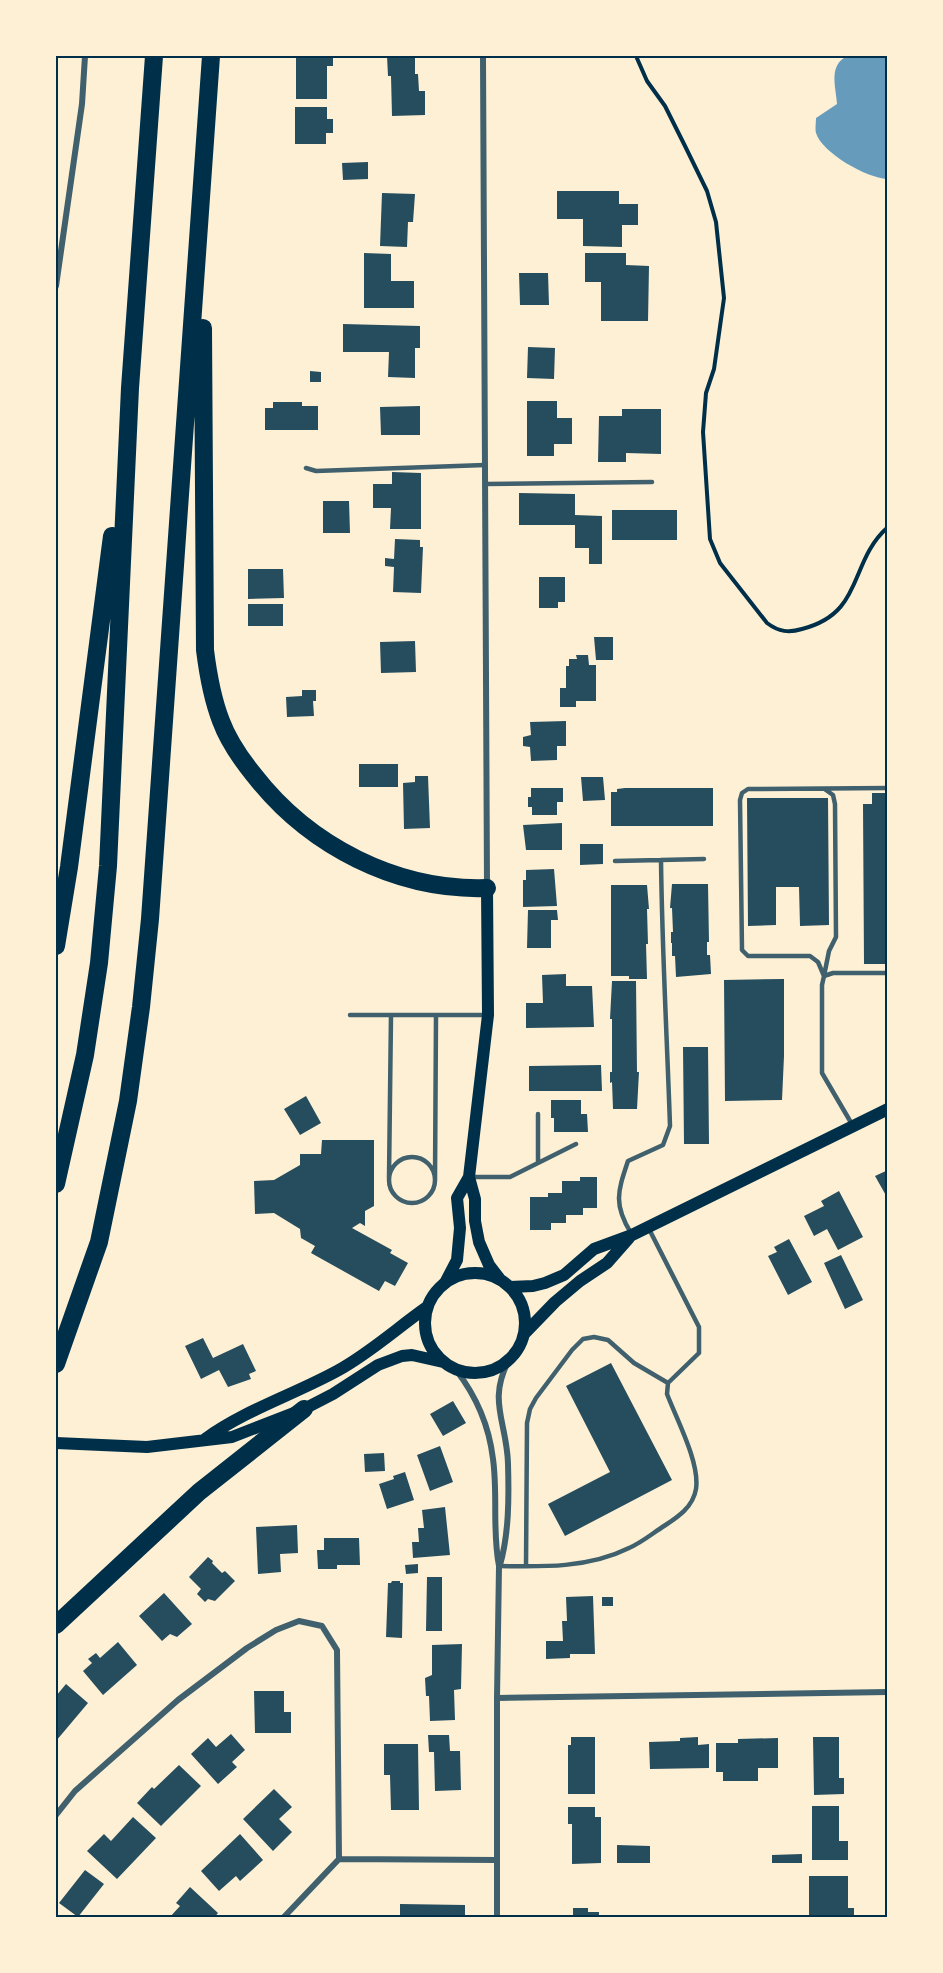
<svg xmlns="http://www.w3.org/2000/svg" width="943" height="1973" font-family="Inter,sans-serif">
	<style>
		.water { fill: #669bbc }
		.building { fill: #264d5e }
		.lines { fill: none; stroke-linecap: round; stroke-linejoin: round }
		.path { stroke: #003049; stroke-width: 4 }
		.service { stroke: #3f606c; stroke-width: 4.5 }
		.minor { stroke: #3f606c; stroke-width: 6 }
		.secondary { stroke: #003049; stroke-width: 12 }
		.motorway { stroke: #003049; stroke-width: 18 }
		.neatline { fill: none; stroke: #003049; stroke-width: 2 }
	</style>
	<rect width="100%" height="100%" fill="#fdf0d5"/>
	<!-- water -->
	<path class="water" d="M847 56H887V179C867 178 822 153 816 133 815 129 816 122 816 118L837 104C836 86 828 66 847 56Z"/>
	<!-- building -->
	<path class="building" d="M296 56H333V66H327V99H296Z
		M387 56H415V74H418L419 91H425V115L392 116 391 76H388Z
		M295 107H327V119H333V133H326V144H295Z
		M368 162V179L343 180 342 163Z
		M557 191H619V204H638V225H622V247L583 246V219H557Z
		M382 193 415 194 413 222H408L407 247 380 246Z
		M364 253 391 254V281H414V308H364Z
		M585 253H626V265L649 266 648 321H601V282H585Z
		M519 273H548L549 305H520Z
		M343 324 420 326V348H415V378L388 377 389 352H343Z
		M528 347 555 348 554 379 527 378Z
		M310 371 321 372V382H310Z
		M527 401H557V418H572V444H554V456H527Z
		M273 402H302V406H318V430H265V408H273Z
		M420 406V435H381L380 407Z
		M622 409H661V454L626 453V462H598L599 416H622Z
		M392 472 421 473V529H390L391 508H373V484H392Z
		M519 493 575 494V515L602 516V564H589V548H575V525H519Z
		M323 501H349L350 533H323Z
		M612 510H677V540H612Z
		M395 539 420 540V547H423L421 593 393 592 394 567 385 566V558L394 559Z
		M248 569H283L284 598 248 599Z
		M539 577H565V602H558V608H539Z
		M248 604H283V626H248Z
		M594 637H613V660H596Z
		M415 641 416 672 381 673 380 642Z
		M576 655H588L589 665H596V701H576V707H560V688H566V666H569V659H577Z
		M302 690H316V701H313L314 716 287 717 286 697 302 696Z
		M566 721V746H557V760L531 761 530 747 523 746V737L531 735 530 722Z
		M359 764H398V787H359Z
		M415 776H428L430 828 404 829 403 783 415 782Z
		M581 777H603L605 800 583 801Z
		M531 788H563V802H557V815H532V807H528V797H531Z
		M625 788H713V826H611V792H617V789Z
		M872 793H888V964H864L863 804H872Z
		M747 798H828L829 925 800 926 799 887H776V925L748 926Z
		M562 823V850H526L523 825Z
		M580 844H603V864L580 865Z
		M554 869 557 906 523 907V880H526V870Z
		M672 884H708L709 942H707V955H710L711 974 676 977 675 956H672V943H671V932H673L672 908H670Z
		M611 885H647L649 909H647L648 944H646L647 979H629V976H611Z
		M528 910H557L558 920H551V948H527Z
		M566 974V986H592L594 1027 526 1028V1003H543L542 975Z
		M784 979V1056L782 1100 725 1101 724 980Z
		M612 981H636L637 1072H639L637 1109H613L612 1082 610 1083V1072H612V1019H610Z
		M683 1047H708L709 1144H684Z
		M601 1065 602 1091H529V1066Z
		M306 1096 321 1123 300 1135 284 1109Z
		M551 1100H581V1114H587L588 1132H554V1118H551Z
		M322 1140H374V1206L365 1211V1226L360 1223 352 1228 392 1250 390 1253 408 1263 395 1286 385 1281 379 1291 311 1253 315 1246 301 1238 300 1229 274 1213 255 1214 254 1181 274 1180 300 1165V1154H321Z
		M888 1170V1199L875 1176Z
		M580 1177H597V1208H583V1215H566V1223H551V1230H530V1197H548V1193H562V1181H580Z
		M839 1191 863 1237 838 1250 827 1229 814 1236 804 1216 824 1206 821 1201Z
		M789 1239 812 1282 788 1295 768 1256 777 1252 774 1247Z
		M841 1255 863 1300 845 1309 824 1263Z
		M203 1338 213 1358 243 1344 256 1371 249 1374 251 1379 228 1387 219 1370 201 1379 185 1346Z
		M611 1363 672 1480 565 1536 548 1504 610 1472 566 1386Z
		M453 1401 466 1423 443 1436 430 1414Z
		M440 1446 453 1482 430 1491 417 1455Z
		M384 1453 385 1471 365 1472 364 1454Z
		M405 1472 414 1500 387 1509 379 1484 394 1479 393 1476Z
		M445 1507 450 1555 413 1558 412 1542H419L418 1528H424L422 1510Z
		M297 1525 298 1553 280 1554 281 1572 258 1574 256 1527Z
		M324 1538H359L360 1565H337V1569H318L317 1550H324Z
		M208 1557 213 1561 212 1563 222 1573 225 1571 235 1581 215 1601 208 1599 205 1602 197 1594 201 1589 189 1577Z
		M418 1564V1573L406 1574 405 1565Z
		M427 1577H442V1631H426Z
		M392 1581H400V1583H403L402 1638 386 1637 388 1583H391Z
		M164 1593 192 1624 177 1637 170 1634 162 1641 139 1616Z
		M593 1596 595 1654H570V1658L546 1659V1641H563L562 1621H567L566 1597Z
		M602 1597H613V1606H602Z
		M118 1642 137 1665 103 1695 83 1671 92 1663 88 1659 96 1653 100 1658Z
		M462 1644 461 1689 454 1690 455 1720 430 1721 429 1696H426L425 1678 432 1675V1645Z
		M66 1684 88 1703 56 1741V1696Z
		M254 1691H284V1712H291V1733H255Z
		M231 1734 245 1750 232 1762 237 1767 218 1784 191 1754 208 1738 216 1747Z
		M428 1735H449L450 1751H460L461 1790 435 1791 434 1752H429Z
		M571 1737H595V1794H568V1745H571Z
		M698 1737V1745L709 1744V1768L650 1769 649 1742 680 1741V1738Z
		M813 1737H839V1778H844V1794L814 1795Z
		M778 1738V1768H758V1781H723V1772H716V1743H738V1739Z
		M384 1744H418L419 1810H391L390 1775H384Z
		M179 1765 201 1786 161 1826 137 1803 152 1787 154 1789Z
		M274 1789 292 1807 279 1819 292 1832 273 1851 243 1819Z
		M812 1806H839V1841H848V1860H812Z
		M568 1807H595V1817H601V1863L572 1864V1824H568Z
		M133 1817 156 1838 117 1879 87 1851 104 1834 111 1841Z
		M240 1834 263 1860 240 1881 236 1876 219 1891 201 1871Z
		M617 1845 650 1846V1863H617Z
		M802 1854V1863H772V1855Z
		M85 1870 104 1884 78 1917 59 1903Z
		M809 1876H848V1908H854V1918H809Z
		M190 1887 218 1913 214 1918H169L180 1906 176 1903Z
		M400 1904 465 1905V1918H400Z
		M573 1908H588V1912H599V1918H573Z"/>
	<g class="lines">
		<!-- path -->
		<path class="path" d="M636 56 647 81 665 106 685 146 707 191 716 222 724 298 714 369 706 393 703 432 710 539 720 563 767 623C779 632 789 633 802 629 865 613 848 562 888 527"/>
		<!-- service -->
		<path class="service" d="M306 468 316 471 485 465
			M485 484 652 482
			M661 860 704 859
			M615 861 661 860C662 949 667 1037 670 1126L663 1145 628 1161C618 1191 613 1204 631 1233
			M824 976 818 962 810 956H748L742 950 740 800 742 793 748 789 888 788
			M824 976 829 951 836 937 835 804 833 795 826 790
			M350 1015H488
			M538 1114V1163
			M853 1126 822 1073V985L824 976 833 973H888
			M389 1180a23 23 0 1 1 46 0a23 23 0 1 1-46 0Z
			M471 1177H510L576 1144
			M389 1178 391 1015
			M435 1181 436 1015
			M499 1566C543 1567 589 1568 629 1548 641 1543 653 1533 664 1526 678 1517 693 1507 696 1489 700 1463 677 1420 667 1394L668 1383 699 1353V1327L649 1229
			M526 1566 527 1423 530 1409 536 1398 572 1350 583 1339 594 1337 608 1340 634 1363 668 1383"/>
		<!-- minor -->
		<path class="minor" d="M483 56 487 886
			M56 286 82 104 85 56
			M456 1370C477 1397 489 1425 493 1459 498 1495 492 1531 499 1566L497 1698V1918
			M500 1565C509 1534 509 1497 508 1464 507 1422 487 1401 509 1360
			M497 1698 888 1692
			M56 1815 75 1791 178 1700 247 1648 276 1630 299 1621 322 1626 337 1650 339 1859
			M283 1918 339 1859 497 1860"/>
		<!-- secondary -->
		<path class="secondary" d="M469 1177 475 1199V1221L479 1242 489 1265 499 1278
			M425 1323a50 50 0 1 1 100 0a50 50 0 1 1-100 0Z
			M445 1283 457 1260 460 1228 457 1198 469 1177 488 1015 487 888
			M510 1287 533 1286 545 1283 564 1275 594 1249 632 1235 888 1109
			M524 1334 555 1302 580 1281 607 1263 629 1238
			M205 1439C245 1410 293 1395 337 1371 370 1353 397 1328 427 1307
			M56 1443 147 1447 232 1437 304 1409 333 1394 378 1365 402 1356 412 1355 443 1362"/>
		<!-- motorway -->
		<path class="motorway" d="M203 328 205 650C208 674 212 698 221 721 228 740 241 759 254 775 309 846 397 891 487 888
			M56 946 69 867 112 536
			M56 1184 85 1055 99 963 108 866 130 388 154 56
			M56 1364 99 1242 128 1101 141 1007 150 919 211 56
			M56 1625 199 1492 304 1409"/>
	</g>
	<!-- border -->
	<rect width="943" height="1973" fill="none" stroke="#fdf0d5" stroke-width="114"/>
	<rect x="57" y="57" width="829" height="1859" class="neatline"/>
</svg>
